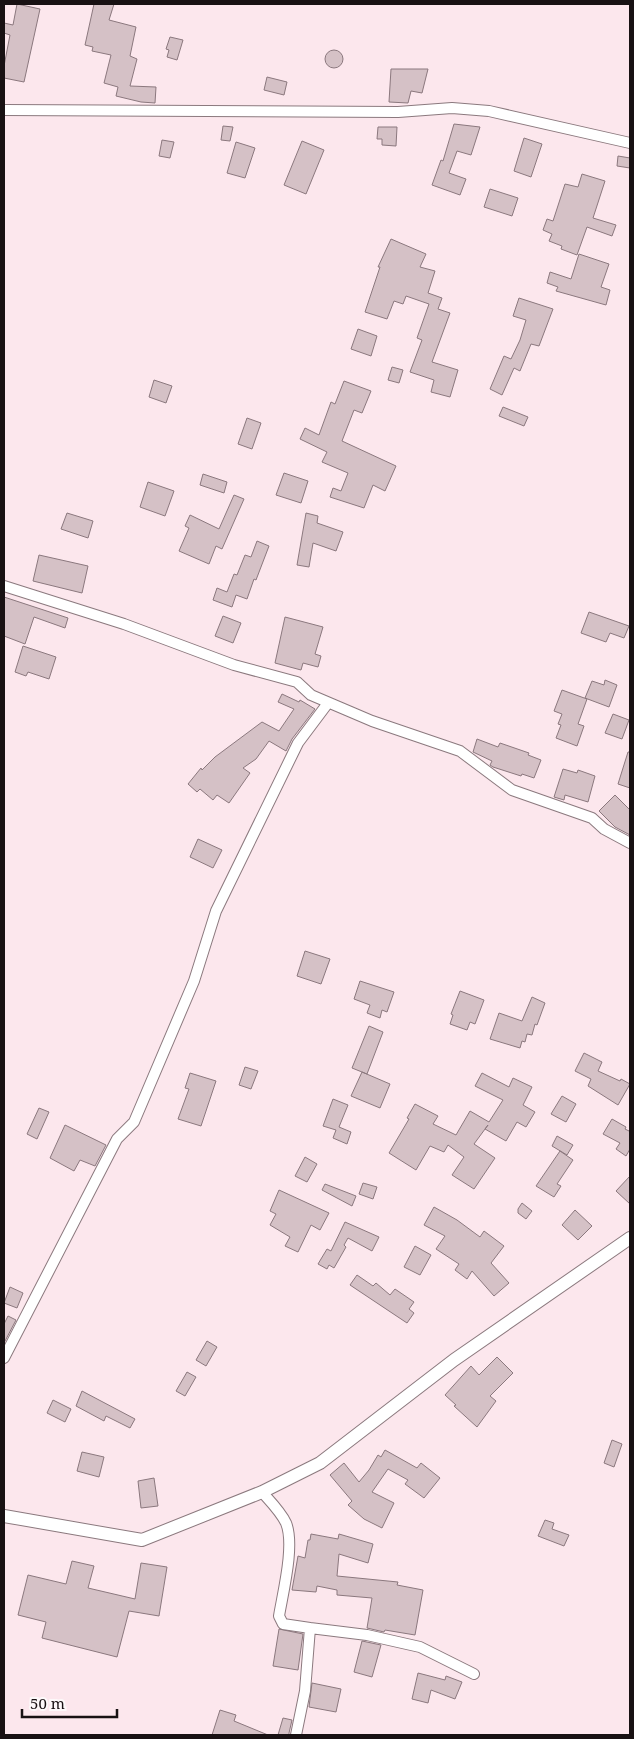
<svg xmlns="http://www.w3.org/2000/svg" width="634" height="1739" font-family="'Noto Serif',serif">
	<style>
		.building { fill: #d5c1c6; stroke: #8b787e }
		.lines { fill: none; stroke-linecap: round; stroke-linejoin: round }
		.minor-casing { stroke: #8b797e; stroke-width: 12 }
		.tertiary-casing { stroke: #8b797e; stroke-width: 14 }
		.minor { stroke: #fff; stroke-width: 10 }
		.tertiary { stroke: #fff; stroke-width: 12 }
	</style>
	<rect width="100%" height="100%" fill="#fce7ed"/>
	<!-- building -->
	<path class="building" d="M17 4 40 9 24 82 4 78V66L10 35 4 33V23L13 25Z
		M94 4H114L109 20 136 27 130 56 137 59 130 86 156 87 155 103 141 102 116 96 118 87 104 83 111 55 92 51 93 47 85 45Z
		M170 37 183 40 177 60 167 57 169 50 166 49Z
		M325 59a9 9 0 1 1 18 0a9 9 0 1 1-18 0Z
		M391 69H428L422 93 411 91 408 103 389 102Z
		M267 77 287 82 284 95 264 90Z
		M454 124 480 127 471 155 457 151 449 173 466 179 460 195 432 185 441 160 443 161Z
		M223 126 233 127 230 141 221 140Z
		M378 127H397L396 146 382 145V139H377Z
		M524 138 542 144 531 177 514 171Z
		M162 140 174 142 170 158 159 156Z
		M302 141 324 150 306 194 284 185Z
		M236 142 255 148 245 178 227 173Z
		M618 156 630 158V168L617 166Z
		M582 174 605 181 593 218 616 225 612 236 587 227 577 255 561 249 562 246 549 241 552 234 543 230 547 219 553 221 565 184 578 187Z
		M490 189 518 198 512 216 484 207Z
		M391 239 426 254 420 267 435 271 428 293 442 298 438 309 450 313 432 362 458 370 450 397 431 392 434 380 410 372 422 340 417 338 429 304 406 296 403 304 394 301 387 319 365 312 380 267H378Z
		M579 254 609 264 601 287 610 290 606 305 556 291 558 287 547 283 550 272 571 279Z
		M519 298 553 309 539 346 531 344 520 371 514 368 502 395 490 389 504 356 511 359 520 340 526 320 513 316Z
		M358 329 377 336 371 356 351 349Z
		M392 367 403 370 399 383 388 380Z
		M154 380 172 386 166 403 149 397Z
		M344 381 371 391 362 413 354 410 342 441 396 466 385 491 373 485 364 508 330 497 333 488 341 491 348 473 322 462 327 452 300 439 305 428 319 435 331 402 335 404Z
		M503 407 528 417 524 426 499 416Z
		M247 418 261 423 252 449 238 444Z
		M284 473 308 481 301 503 276 495Z
		M203 474 227 482 224 493 200 485Z
		M148 482 174 491 165 516 140 507Z
		M234 495 244 499 222 549 216 546 209 564 179 551 189 528 185 526 190 515 219 529Z
		M67 513 93 521 88 538 61 529Z
		M306 513 318 516 317 523 343 532 336 551 313 543 309 567 297 565Z
		M257 541 269 546 256 580 254 579 247 599 236 595 232 607 213 600 217 588 227 592 234 574 237 575 245 555 251 557Z
		M39 555 88 566 82 593 33 581Z
		M4 597 68 618 65 628 34 617 25 644 4 636Z
		M589 612 629 626 624 638 610 633 606 642 581 633Z
		M223 616 241 623 233 643 215 636Z
		M285 617 323 627 315 654 321 656 318 667 303 663 301 670 275 663Z
		M23 646 56 657 49 679 28 672 26 676 15 672Z
		M605 680 617 685 609 707 585 698 592 681 604 685Z
		M562 690 587 699 578 724 584 726 577 746 556 738 561 725 558 724 562 714 554 711Z
		M282 694 299 702 300 700 315 709 292 739 286 751 269 741 256 759 243 768 250 773 229 803 217 795 213 800 200 789 197 792 188 784 201 768 202 770 215 757 262 722 279 731 294 709 278 702Z
		M613 714 629 720 622 739 605 733Z
		M477 739 498 747 500 743 529 753 528 755 541 760 534 778 522 774 521 776 493 767 490 765 492 761 473 752Z
		M628 752H630V788L618 784Z
		M563 769 577 773 578 770 595 776 588 802 565 795 564 800 554 797Z
		M615 795 630 810V835L615 827 599 811Z
		M198 839 222 850 213 868 190 857Z
		M305 951 330 959 321 984 297 976Z
		M360 981 394 992 387 1012 382 1010 380 1018 367 1013 370 1005 354 999Z
		M460 991 484 1000 475 1024 470 1022 467 1030 450 1024 453 1015 451 1014Z
		M532 997 545 1003 537 1025 535 1024 532 1035 527 1034 525 1042 522 1041 520 1048 490 1039 499 1013 522 1021Z
		M369 1026 383 1032 367 1074 352 1068Z
		M584 1053 602 1062 598 1071 620 1081 621 1079 630 1084 618 1105 588 1086 591 1079 575 1071Z
		M245 1067 258 1071 251 1089 239 1085Z
		M362 1072 390 1084 380 1108 351 1096Z
		M190 1073 216 1081 201 1126 178 1119 189 1089 185 1088Z
		M482 1073 509 1087 513 1078 532 1087 523 1105 535 1112 526 1127 517 1122 506 1141 485 1129 488 1125 474 1144 495 1158 474 1189 452 1175 464 1157 448 1145 444 1152 430 1146 416 1170 389 1153 409 1119 407 1118 415 1104 438 1116 433 1124 456 1135 470 1111 489 1122 503 1100 475 1086Z
		M562 1096 576 1104 566 1122 551 1114Z
		M333 1099 348 1105 339 1127 351 1132 347 1144 333 1138 336 1130 323 1126Z
		M39 1108 49 1112 37 1139 27 1134Z
		M612 1119 626 1127 625 1129 629 1131 630 1129V1149L626 1156 616 1149 620 1143 603 1134Z
		M65 1125 106 1145 95 1166 80 1160 74 1171 50 1158Z
		M557 1136 573 1145 567 1155 552 1146Z
		M560 1151 573 1160 557 1184 561 1186 554 1197 536 1186Z
		M305 1157 317 1164 307 1182 295 1176Z
		M630 1176V1204L616 1191Z
		M363 1183 377 1187 373 1199 359 1194Z
		M325 1184 356 1196 352 1206 322 1190Z
		M279 1190 329 1213 320 1230 311 1225 298 1252 285 1246 290 1237 270 1225 276 1214 270 1211Z
		M522 1203 532 1211 526 1219 518 1213V1209Z
		M434 1207 457 1220 480 1237 484 1231 504 1246 491 1263 509 1283 494 1296 472 1271 467 1279 455 1270 459 1264 436 1249 445 1236 424 1225Z
		M575 1210 592 1226 578 1240 562 1225Z
		M345 1222 379 1237 372 1251 348 1238 344 1245 346 1247 334 1268 329 1265 327 1269 318 1264 327 1249 331 1251Z
		M415 1246 431 1255 420 1275 404 1267Z
		M357 1275 373 1286 376 1283 390 1295 395 1289 414 1302 409 1309 414 1313 407 1323 350 1285Z
		M10 1287 23 1293 17 1308 4 1303Z
		M8 1316 16 1320 4 1343V1324Z
		M207 1341 217 1347 206 1366 196 1360Z
		M497 1357 513 1373 490 1396 496 1401 477 1427 454 1406 456 1405 445 1395 471 1366 479 1375Z
		M187 1372 196 1377 185 1396 176 1391Z
		M82 1391 135 1419 130 1428 106 1416 104 1421 76 1406Z
		M53 1400 71 1409 65 1422 47 1413Z
		M612 1440 622 1444 614 1467 604 1463Z
		M385 1450 417 1468 421 1463 440 1478 424 1498 405 1484 408 1480 388 1469 372 1492 394 1503 382 1528 364 1519 348 1505 352 1501 330 1475 344 1463 359 1482 369 1470 378 1455 381 1457Z
		M82 1452 104 1457 99 1477 77 1471Z
		M154 1478 158 1506 141 1508 138 1481Z
		M545 1520 554 1523 552 1529 569 1535 564 1546 538 1536Z
		M311 1534 338 1539 339 1534 373 1544 368 1563 339 1554 337 1576 398 1582 397 1585 423 1590 415 1635 385 1630 384 1632 367 1628 372 1598 337 1595V1590L317 1586 316 1592 292 1590 298 1556 305 1558 308 1540H310Z
		M72 1561 94 1566 88 1588 135 1599 141 1563 167 1567 159 1616 129 1611 117 1657 42 1638 46 1622 18 1615 28 1575 66 1584Z
		M279 1629 303 1634 298 1670 273 1666Z
		M362 1641 381 1645 372 1677 354 1672Z
		M418 1673 445 1680 446 1676 462 1682 455 1699 431 1690 428 1703 412 1699Z
		M312 1683 341 1689 336 1712 309 1707Z
		M220 1710 236 1715 234 1721 268 1735H212Z
		M283 1718 292 1720 289 1733V1735H278Z"/>
	<g class="lines">
		<!-- minor casing -->
		<g class="minor-casing">
			<path id="minor" d="M4 110 398 112 452 108 489 111 630 143
				M4 586 124 624 234 665 297 682 311 695 372 721 460 751 512 790 592 818 604 829 630 843
				M4 1358 117 1139 134 1122 194 981 216 911 298 743 328 703
				M262 1492C270 1501 281 1512 286 1523 295 1545 283 1592 279 1616L283 1624 310 1628 305 1691 296 1735
				M310 1628 367 1635 420 1647 474 1674"/>
		</g>
		<!-- tertiary casing -->
		<g class="tertiary-casing">
			<path id="tertiary" d="M4 1516 142 1540 262 1492 320 1463 454 1360 630 1238"/>
		</g>
		<!-- minor -->
		<use href="#minor" class="minor"/>
		<!-- tertiary -->
		<use href="#tertiary" class="tertiary"/>
	</g>
	<!-- border -->
	<rect width="634" height="1739" fill="none" stroke="#181113" stroke-width="10"/>
	<!-- scale -->
	<path d="M22 1709v8h95v-8" fill="none" stroke="#181113" stroke-width="2.5"/>
	<text x="30" y="1709" font-size="15" fill="#181113" stroke="#fdf9fa" stroke-width="4" paint-order="stroke">50 m</text>
</svg>
